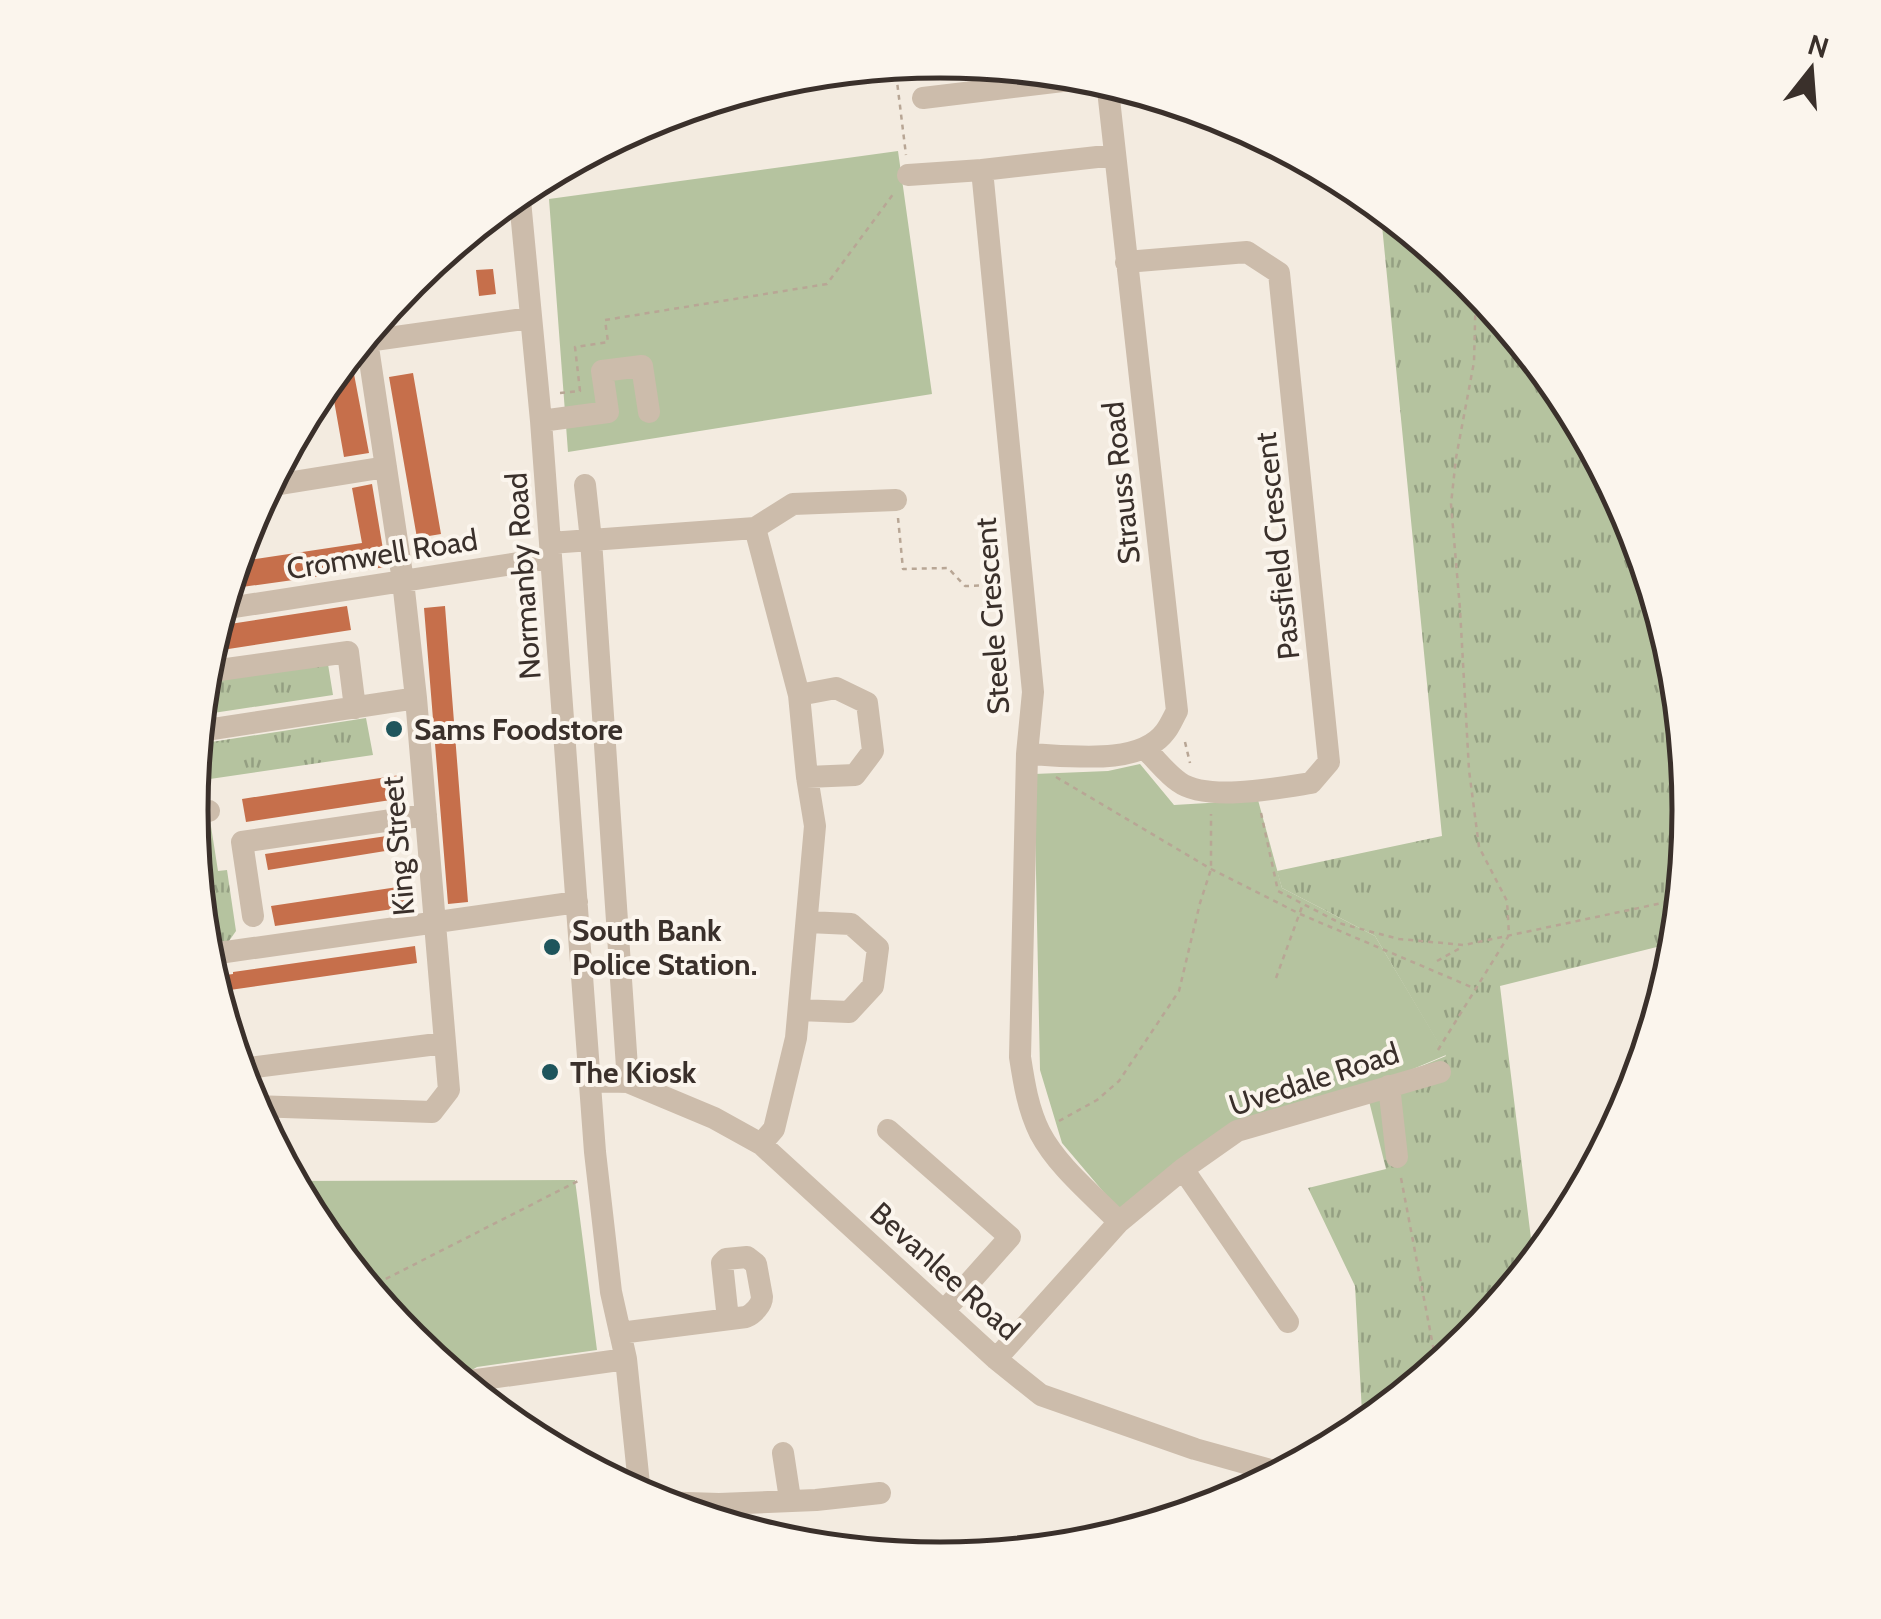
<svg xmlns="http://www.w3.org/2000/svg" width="1881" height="1619" font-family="Cabin,sans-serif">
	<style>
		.grass { fill: url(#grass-tufts) }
		.green { fill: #b5c39f }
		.building { fill: #c66f4b }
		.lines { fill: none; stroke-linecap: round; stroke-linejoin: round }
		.path { stroke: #b8a695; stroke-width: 2.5; stroke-dasharray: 5 5; stroke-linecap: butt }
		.minor { stroke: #ccbcab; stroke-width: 22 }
		.poi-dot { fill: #1f555c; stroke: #fbf5ed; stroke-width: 4 }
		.labels { text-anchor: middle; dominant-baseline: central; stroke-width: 8; stroke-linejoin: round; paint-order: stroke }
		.street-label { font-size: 30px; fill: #3a302b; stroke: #fbf5ed }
		.poi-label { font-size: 30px; font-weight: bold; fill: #3a302b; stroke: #fbf5ed; text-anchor: start }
		.rim { fill: none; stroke: #3a302b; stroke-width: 5 }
	</style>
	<defs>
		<pattern id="grass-tufts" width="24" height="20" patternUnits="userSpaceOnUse" patternTransform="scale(2.5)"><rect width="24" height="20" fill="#b5c39f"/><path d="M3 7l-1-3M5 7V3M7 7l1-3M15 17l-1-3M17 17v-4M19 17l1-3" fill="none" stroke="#949f82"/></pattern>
	</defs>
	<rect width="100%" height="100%" fill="#f3ebe0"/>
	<!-- grass -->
	<path class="grass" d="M1380 205 1471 280 1564 394 1633 523 1676 664 1690 810 1677 942 1500 986 1534 1263 1470 1340 1384 1411 1362 1413 1355 1286 1308 1188 1386 1169 1366 1089 1446 1056 1375 936 1282 888 1277 871 1442 836Z
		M327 658 333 695 200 715 204 677Z
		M366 718 373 755 210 779 205 743Z
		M210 820 218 871 227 870 236 931 229 941 204 944 192 822Z"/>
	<!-- green -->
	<path class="green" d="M898 151 932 394 568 452 549 199Z
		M1140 764 1174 805 1258 800 1282 888 1375 936 1446 1055 1366 1089 1228 1131 1124 1216 1062 1143 1040 1070 1034 774 1108 771Z
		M575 1180 597 1350 477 1367 458 1378 410 1339 317 1225 293 1181Z"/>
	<!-- building -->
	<path class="building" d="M689 106 690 121 652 125 650 119 654 117Z
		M493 269 496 294 479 296 476 270Z
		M350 353 369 453 344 457 330 378Z
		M413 373 441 534 417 538 389 377Z
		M372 484 386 567 228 589 236 562 362 543 352 488Z
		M347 606 351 630 209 652 217 626Z
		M445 606 468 902 448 904 424 608Z
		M400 775 404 798 246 822 242 799Z
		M407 833 410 847 268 870 265 854Z
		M411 885 414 906 275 926 271 906Z
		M415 946 417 963 216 992 212 977 233 974V972Z"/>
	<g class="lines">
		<!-- path -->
		<path class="path" d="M895 65 906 155
			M560 393 580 391 575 347 608 342 605 320 827 284 894 193
			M898 518 903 569 948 568 965 586 1001 585
			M1185 742 1190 763
			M1056 777 1211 869 1300 914 1476 989
			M1261 813 1278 891 1342 924 1399 939 1464 945 1681 899
			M1437 961 1462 947
			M1276 978 1303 904
			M1438 1050 1509 935 1507 901 1479 847 1469 770 1460 609 1451 504 1456 458 1474 362 1476 286
			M1059 1121 1097 1100 1119 1081 1179 991 1200 903 1211 869V814
			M1401 1178 1437 1367
			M368 1288 578 1181"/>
		<!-- minor -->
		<path class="minor" d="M923 98 1096 77
			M1115 155 982 170 1033 692 1027 754 1020 1057C1024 1083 1028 1109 1040 1133 1058 1167 1092 1194 1119 1222
			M908 175 982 170
			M519 190 541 421 595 1152 611 1292 626 1359 640 1494
			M1126 262 1247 252 1279 273 1329 762 1311 783C1279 788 1206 802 1179 782 1166 773 1156 759 1145 749
			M360 342 531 318
			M541 421 608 412 602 371 642 366 649 412
			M585 485 591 540 628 1082
			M268 486 386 467
			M755 528 799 695 807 777 815 826 796 1038 774 1129 761 1144
			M550 543 755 528 793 504 896 500
			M222 609 551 558
			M205 672 348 652 355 708
			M799 695 836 688 867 703 873 751 855 775 807 777
			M199 731 416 698
			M1027 754C1066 755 1139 767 1165 732 1170 726 1173 718 1177 711L1107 81
			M196 760 200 781
			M191 813 209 811
			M253 916 242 842 426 815
			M205 955 577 902
			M799 1010 849 1012 873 986 878 948 851 924 808 922
			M240 1069 445 1043
			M589 1081 628 1082 714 1118 761 1144 996 1359 1041 1395 1195 1449 1281 1473
			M1389 1086 1397 1157
			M253 1106 432 1112 449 1090 416 698 403 581 366 334
			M888 1130 1010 1237 944 1311
			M1183 1169 1288 1322
			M620 1333 746 1317C753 1314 762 1305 762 1297L756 1264 747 1257 726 1259 722 1263 728 1319
			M996 1359 1119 1222 1183 1169 1237 1131 1440 1072
			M464 1383 469 1381 626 1359
			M783 1453 790 1499
			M655 1502 719 1504 816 1500 880 1493"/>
	</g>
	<!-- markers -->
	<g class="poi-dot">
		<circle cx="394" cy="729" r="10"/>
		<circle cx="552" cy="947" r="10"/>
		<circle cx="550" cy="1072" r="10"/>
	</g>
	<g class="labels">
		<!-- street labels -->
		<g class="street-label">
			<text transform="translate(1121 483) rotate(-96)">Strauss Road</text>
			<text transform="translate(1277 546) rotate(-96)">Passfield Crescent</text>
			<text transform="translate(382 554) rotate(-9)">Cromwell Road</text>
			<text transform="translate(523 576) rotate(-94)">Normanby Road</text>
			<text transform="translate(992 616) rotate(-94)">Steele Crescent</text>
			<text transform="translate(398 846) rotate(-95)">King Street</text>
			<text transform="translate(1314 1079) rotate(-18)">Uvedale Road</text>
			<text transform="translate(945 1271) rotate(42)">Bevanlee Road</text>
		</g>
		<!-- poi labels -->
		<g class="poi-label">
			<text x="414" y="729">Sams Foodstore</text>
			<text x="572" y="930">South Bank<tspan x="572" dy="34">Police Station.</tspan></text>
			<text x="570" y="1072">The Kiosk</text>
		</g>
	</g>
	<!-- crop -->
	<path d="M0 0H1881V1619H0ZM208 810a732 732 0 1 1 1464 0a732 732 0 1 1-1464 0Z" fill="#fbf5ed" fill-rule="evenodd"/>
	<path class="rim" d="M208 810a732 732 0 1 1 1464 0a732 732 0 1 1-1464 0Z"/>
	<!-- north arrow -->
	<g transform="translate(1811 70) rotate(17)" stroke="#fbf5ed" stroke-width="8" paint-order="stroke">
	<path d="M0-8L18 38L0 25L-18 38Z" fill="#3a302b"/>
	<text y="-15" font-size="28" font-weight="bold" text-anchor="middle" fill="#3a302b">N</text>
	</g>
</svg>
